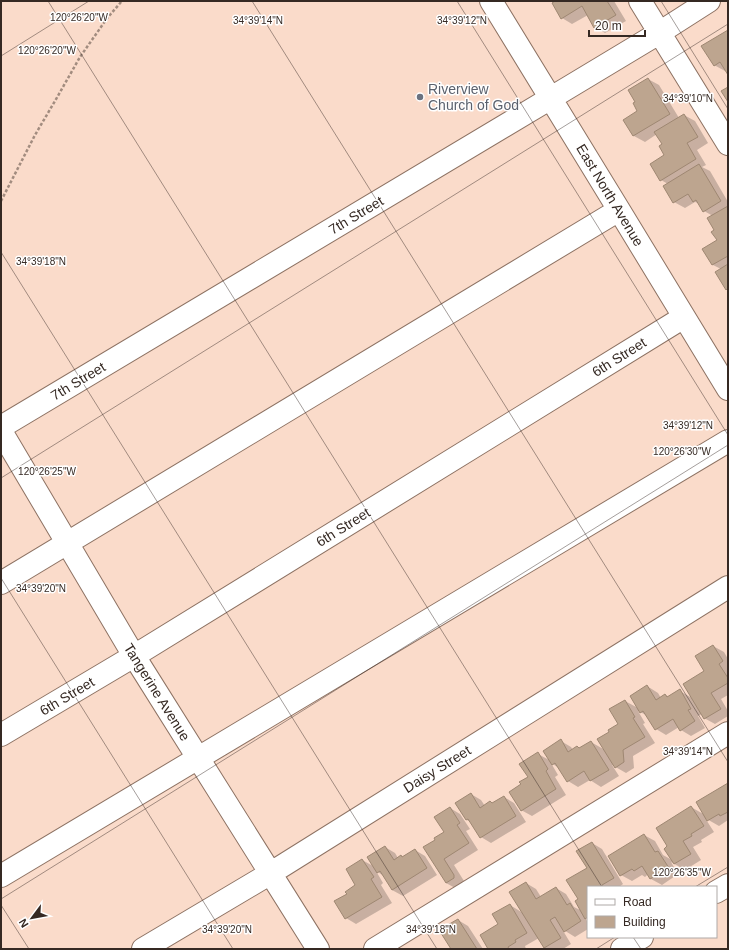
<svg xmlns="http://www.w3.org/2000/svg" width="729" height="950" font-family="Arial,sans-serif">
	<style>
		.shadow { fill: #0003 }
		.building { fill: #bda58f; stroke: #9e8772 }
		.lines { fill: none; stroke-linecap: round; stroke-linejoin: round }
		.minor-casing { stroke: #8d7263; stroke-width: 24 }
		.path { stroke: #a28c7f; stroke-width: 2.5; stroke-dasharray: 3 2; stroke-linecap: butt }
		.minor { stroke: #fff; stroke-width: 22 }
		.ticks { fill: none; stroke: #352923; stroke-width: 1; stroke-opacity: 0.45 }
		.worship-dot { fill: #6b7280; stroke: #fff; stroke-width: 1.5 }
		.labels { text-anchor: middle; dominant-baseline: central; stroke-width: 3; stroke-linejoin: round; paint-order: stroke }
		.worship-label { font-size: 14px; fill: #5b616d; stroke: #fff; text-anchor: start }
		.street-label { font-size: 14px; fill: #352923; stroke: #fff }
		.ticks-label { font-size: 10px; text-anchor: middle; fill: #352923; stroke: #fff; stroke-width: 3; stroke-linejoin: round; paint-order: stroke }
	</style>
	<rect width="100%" height="100%" fill="#fadbca"/>
	<!-- shadow -->
	<path class="shadow" d="M555 1H614L626 21 605 33 595 27 588 15 572 24 562 18Z
		M728 32V73L726 70 725 71 714 65Z
		M648 79 659 85 679 118 684 115 695 121 708 143 697 150 706 165 702 167 710 171 728 202V290L727 289 721 269 713 265 703 249 718 240 713 216 704 211 700 204 695 202 685 208 674 202 668 184 661 180 666 155 663 144 657 134 645 142 634 136 625 120 639 112 637 102 629 90Z
		M713 646 724 652 728 659V695L721 699 728 711V716L715 724 704 718 702 714 698 716 705 728 691 736 681 730 679 727 666 735 656 729 648 716 638 711 645 723 643 724 655 743 633 756 634 768 626 773 612 765 619 776 601 787 590 780 578 787 568 781 559 768 551 763 558 775 555 777 566 795 532 816 521 810 522 784 529 777 538 754 551 761 561 741 571 747 573 750 580 749 591 742 605 750 620 724 625 701 638 708 647 686 658 693 661 698 666 695 669 697 680 691 692 698 706 671Z
		M728 784V820L719 826 705 818 714 832 701 840 702 842 693 847 701 860 685 870 671 862 678 874 662 885 651 879 648 874 645 877 642 875 632 881 621 875 644 835 655 841 663 855 672 860 691 807 705 815Z
		M471 794 481 800 485 806 493 804 504 797 514 803 526 822 491 843 481 837 472 823 467 820Z
		M450 808 460 814 470 829 466 831 478 850 454 865 464 881V884L457 889 446 883 436 840 445 832Z
		M592 843 602 849 623 884 619 887H588V919L585 917 588 923V929L575 937 562 929 571 944 563 949H547L545 948 539 938 525 946 526 949H489L510 905 523 913 526 883 536 889 541 897 556 888 566 894 574 907 582 911 580 900 588 868Z
		M385 847 395 853 398 858H403L415 850 425 856 437 875 403 896 392 890 384 876 376 871 383 883 381 885 392 903 356 924 346 918 348 894 357 886 362 860 375 867Z
		M458 920 468 926 483 949H452Z"/>
	<!-- building -->
	<path class="building" d="M555 1H607L616 15 594 28 582 6 561 19 552 3Z
		M728 30V75L720 62 714 66 701 46Z
		M648 78 670 114 633 136 623 120 637 111 633 103 635 102 628 90Z
		M728 87V102L721 91Z
		M684 114 698 137 687 143 696 159 660 181 650 164 664 155 659 146 662 144 654 132Z
		M699 164 721 201 703 212 696 200 693 202 688 194 673 203 663 186Z
		M728 206V256L712 265 702 249 717 240 711 232 714 230 707 218Z
		M728 264V288L726 290 715 272Z
		M713 645 723 661 719 664 728 678V683L711 693 721 709 704 719 683 684 704 671 695 656Z
		M647 685 656 700 665 694 667 697 680 689 691 709 688 710 695 721 680 731 673 719 655 730 643 711 640 713 630 696Z
		M625 700 635 717 633 718 645 737 623 750 624 762 615 768 597 739 609 732 608 730 618 724 609 709Z
		M561 739 568 752 577 746 579 748 591 741 609 770 590 781 584 771 567 782 555 763 552 765 543 751Z
		M538 752 548 769 546 771 556 789 521 811 509 792 521 784 519 782 528 777 519 764Z
		M728 783V812L720 816 719 814 707 821 696 802Z
		M471 793 480 808 490 801 492 803 504 796 516 816 480 838 468 819 466 820 455 803Z
		M691 806 704 826 691 834 692 836 683 841 691 854 674 864 664 849 667 846 656 828Z
		M450 807 460 823 457 825 469 843 444 859 454 875V878L446 883 423 847 435 840 434 838 444 832 434 817Z
		M644 834 655 852 658 851 669 868 650 879 642 866 634 871 632 869 620 876 608 856Z
		M592 842 614 878 602 885 603 887H588V917L585 919 575 901 578 899 566 880 587 868 576 851Z
		M385 846 394 860 401 855 402 857 415 849 427 868 392 890 380 871 377 873 367 857Z
		M362 859 374 877 371 879 382 897 345 919 334 901 347 894 345 892 355 885 346 869Z
		M526 882 536 899 556 887 567 905 570 903 581 921 564 932 555 917 550 920 561 938 544 948 509 892Z
		M510 904 527 933 515 940 516 942 508 947 509 949H488L480 935 498 924 492 914Z
		M458 919 477 949H451L439 930Z"/>
	<g class="lines">
		<!-- minor casing -->
		<g class="minor-casing">
			<path id="minor" d="M491 1 619 210 728 389
				M640 1 728 144
				M1 427 551 98 659 33 709 1
				M1 431 134 656 318 949
				M1 583 619 210
				M1 735 134 656 684 317
				M1 876 728 441
				M716 892 728 885
				M143 949 271 873 728 587
				M375 949 728 733
				M622 949 642 937"/>
		</g>
		<!-- path -->
		<path class="path" d="M1 201 35 135 55 101 80 57 108 17 122 1"/>
		<!-- minor -->
		<use href="#minor" class="minor"/>
	</g>
	<!-- ticks -->
	<path class="ticks" d="M48 1 602 887M252 1 728 762M457 1 728 435M661 1 728 109M1 56 89 1M1 252 437 949M1 478 728 24M1 578 233 949M695 887 728 867M1 899 728 445M1 905 29 949M633 937 641 949M596 949 615 937"/>
	<!-- markers -->
	<circle class="worship-dot" cx="420" cy="97" r="4"/>
	<g class="labels">
		<!-- worship labels -->
		<g class="worship-label">
			<text x="428" y="89">Riverview<tspan x="428" dy="16">Church of God</tspan></text>
		</g>
		<!-- street labels -->
		<g class="street-label">
			<text transform="translate(610 195) rotate(59)">East North Avenue</text>
			<text transform="translate(356 215) rotate(-31)">7th Street</text>
			<text transform="translate(619 357) rotate(-32)">6th Street</text>
			<text transform="translate(78 381) rotate(-31)">7th Street</text>
			<text transform="translate(343 527) rotate(-32)">6th Street</text>
			<text transform="translate(157 692) rotate(58)">Tangerine Avenue</text>
			<text transform="translate(67 696) rotate(-31)">6th Street</text>
			<text transform="translate(437 769) rotate(-32)">Daisy Street</text>
		</g>
	</g>
	<g class="ticks-label">
		<text x="79" y="21">120°26'20"W</text>
		<text x="258" y="24">34°39'14"N</text>
		<text x="462" y="24">34°39'12"N</text>
		<text x="47" y="54">120°26'20"W</text>
		<text x="688" y="102">34°39'10"N</text>
		<text x="41" y="265">34°39'18"N</text>
		<text x="688" y="429">34°39'12"N</text>
		<text x="682" y="455">120°26'30"W</text>
		<text x="47" y="475">120°26'25"W</text>
		<text x="41" y="592">34°39'20"N</text>
		<text x="688" y="755">34°39'14"N</text>
		<text x="682" y="876">120°26'35"W</text>
		<text x="227" y="933">34°39'20"N</text>
		<text x="431" y="933">34°39'18"N</text>
	</g>
	<!-- border -->
	<rect width="729" height="950" fill="none" stroke="#352923" stroke-width="4"/>
	<!-- legend -->
	<rect x="587" y="886" width="130" height="52" fill="#ffffff" stroke="#aea9a7"/>
	<rect x="595" y="899" width="20" height="6" fill="#ffffff" stroke="#aea9a7"/>
	<text x="623" y="906" font-size="12" fill="#352923">Road</text>
	<rect x="595" y="916" width="20" height="12" fill="#bda58f" stroke="#aea9a7"/>
	<text x="623" y="926" font-size="12" fill="#352923">Building</text>
	<!-- north arrow -->
	<g transform="translate(32 918) rotate(238)" stroke="#ffffff" stroke-width="3" paint-order="stroke">
	<path d="M0-3L7 15L0 10L-7 15Z" fill="#352923"/>
	<text y="-6" font-size="11" font-weight="bold" text-anchor="middle" fill="#352923">N</text>
	</g>
	<!-- scale -->
	<path d="M589 30v6h56v-6" fill="none" stroke="#352923" stroke-width="2"/>
	<text x="595" y="30" font-size="12" fill="#352923" stroke="#ffffff" stroke-width="3" paint-order="stroke">20 m</text>
</svg>
